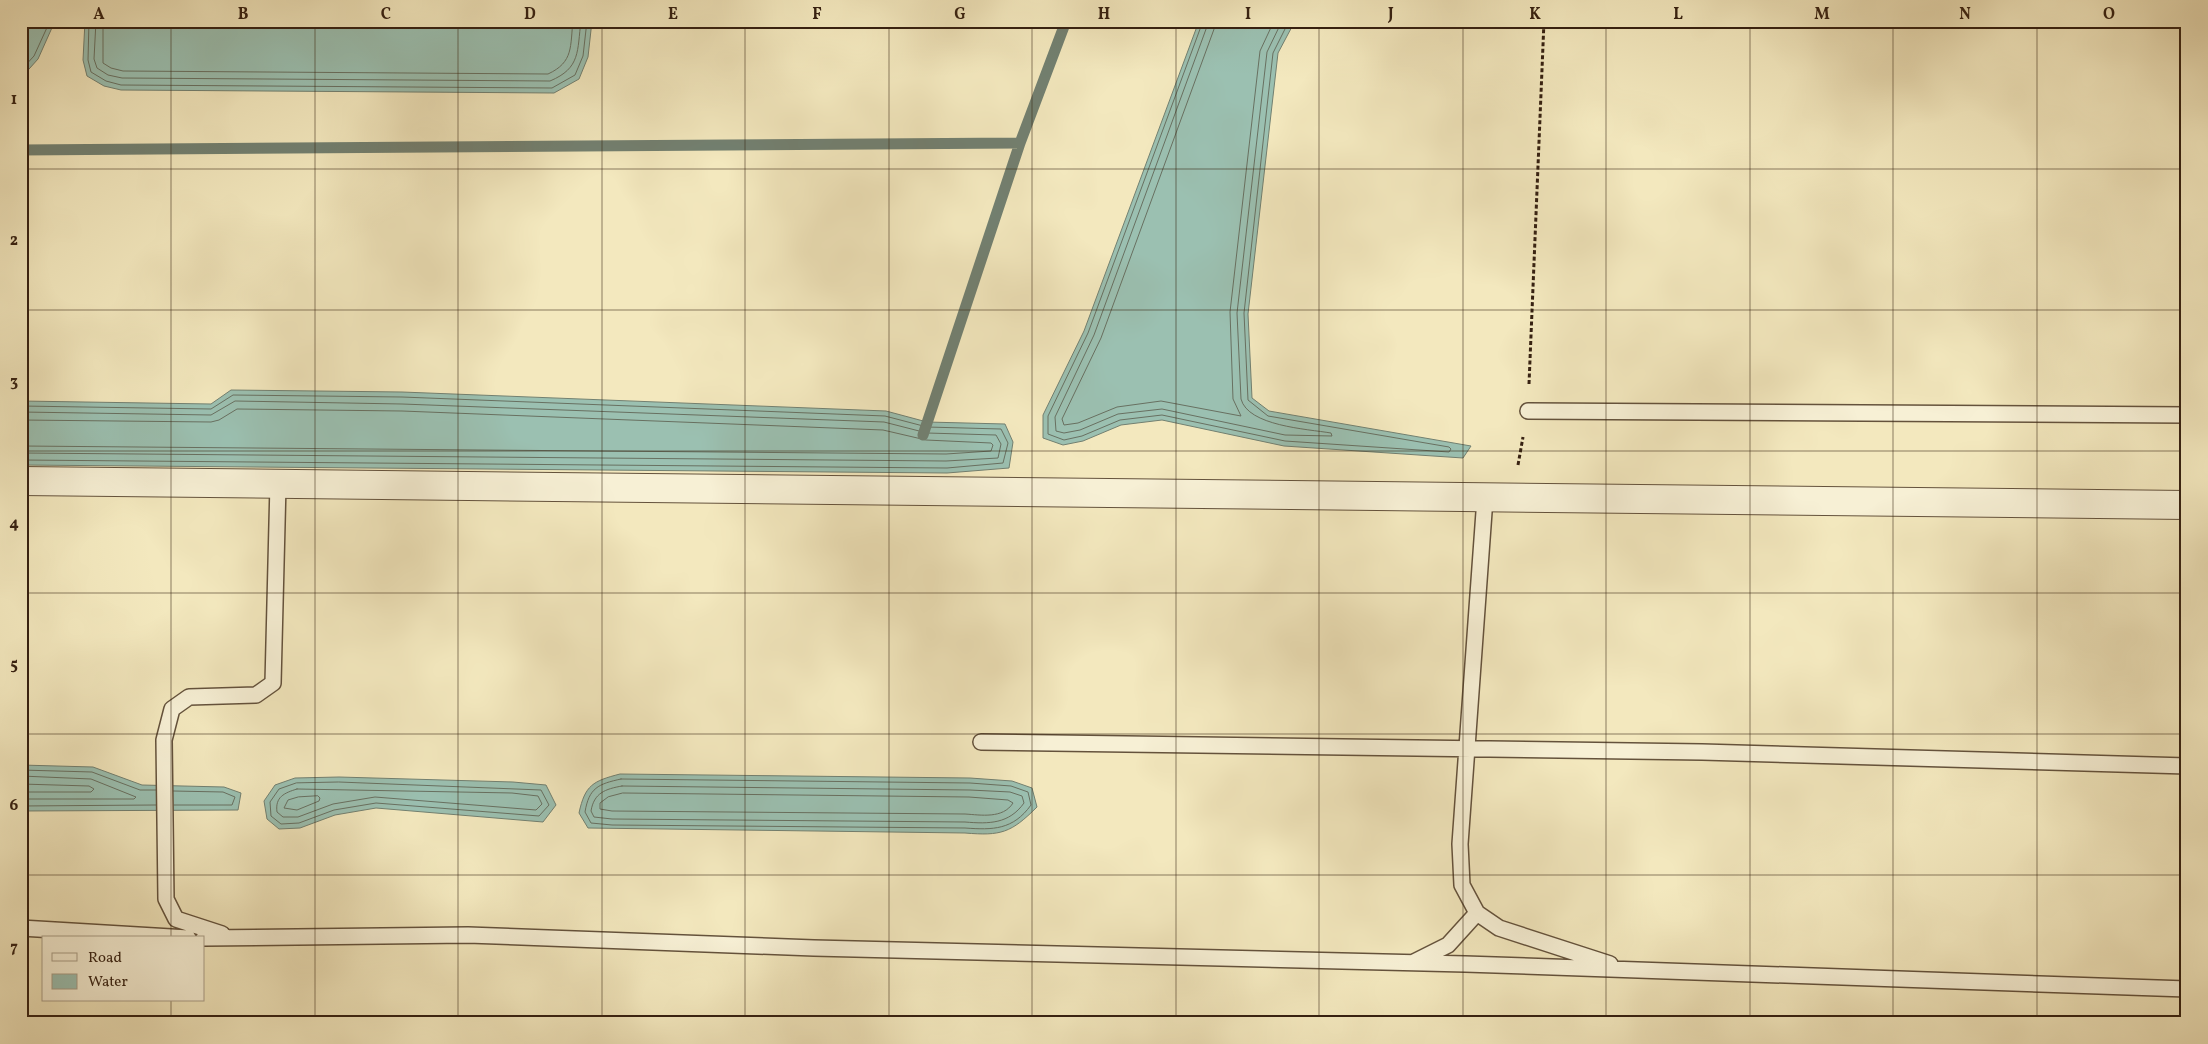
<svg xmlns="http://www.w3.org/2000/svg" width="2208" height="1044" font-family="Vollkorn,serif">
	<style>
		.water { fill: #9bc0b1; stroke: #728071 }
		.lines { fill: none; stroke-linecap: round; stroke-linejoin: round }
		.shore { stroke: #687061; stroke-width: 1 }
		.stream { stroke: #728071; stroke-width: 11 }
		.service-casing { stroke: #64523c; stroke-width: 18 }
		.minor-casing { stroke: #64523c; stroke-width: 30 }
		.path { stroke: #352011; stroke-width: 3; stroke-dasharray: 4 2.5; stroke-linecap: butt }
		.service { stroke: #f7f0d5; stroke-width: 15 }
		.minor { stroke: #f7f0d5; stroke-width: 28 }
		.grid { fill: none; stroke: #352011; stroke-width: 1; stroke-opacity: 0.55 }
		.neatline { fill: none; stroke: #352011; stroke-width: 2 }
		.grid-label { font-size: 16px; text-anchor: middle; font-weight: bold; fill: #352011 }
	</style>
	<rect width="100%" height="100%" fill="#f3e8be"/>
	<filter id="stains"><feTurbulence type="fractalNoise" baseFrequency=".004" numOctaves="4"/><feColorMatrix values="0 0 0 0 .2 0 0 0 0 .09 0 0 0 0 .02 0 0 0 .5 -.17"/></filter>
	<radialGradient id="worn" r=".72"><stop offset=".6" stop-color="#630" stop-opacity="0"/><stop offset="1" stop-color="#630" stop-opacity=".3"/></radialGradient>
	<!-- water -->
	<path class="water" d="M21 21H55L38 59 21 78Z
		M85 21H592L588 57 579 79 554 93 121 90 104 86 87 76 83 60Z
		M1199 21H1295L1278 53 1248 314 1252 398 1269 411 1471 446 1463 458 1284 446 1162 420 1121 425 1083 441 1063 445 1043 438V415L1084 331Z
		M231 390 402 392 886 411 927 422 1005 424 1013 442 1009 468 947 473 21 465V401L211 404Z
		M21 765 93 767 142 785 224 787 241 793 238 810 21 811Z
		M620 774 970 778 1012 781 1032 788 1037 807C1011 833 1001 836 965 833L588 828 579 813C585 785 593 781 620 774Z
		M339 777 513 782 546 785 556 805 543 822 376 808 335 815 300 828 279 829 267 819 264 801 275 785 295 778Z"/>
	<g class="lines">
		<!-- shore -->
		<path class="shore" d="M89 21 88 60 91 72 106 81 121 85 552 88 575 75 583 56 587 21
			M96 21 94 59 97 68 108 75 122 78 550 81C581 68 577 51 581 21
			M103 21V63L111 68 123 71 548 74C574 62 570 46 573 21
			M1203 21 1088 333 1048 416V434L1064 440 1082 436 1120 420 1162 415 1285 441 1449 452 1451 449 1449 447 1268 416 1248 400 1244 313 1273 53 1289 21
			M1209 21 1094 335 1055 417 1056 431 1064 433 1080 430 1118 414 1162 409 1285 435 1332 436 1331 433C1307 429 1248 426 1241 399L1237 313 1267 52 1282 21
			M1217 21 1101 338 1062 419 1064 425 1078 423 1117 407 1161 401 1241 416 1233 399 1230 312 1260 51 1274 21
			M21 70 34 56 50 21
			M21 406 211 409 233 395 402 397 885 416 927 427 1001 429 1008 443 1003 463 947 468 21 460
			M21 412 211 415 235 401 402 404 884 422 927 433 996 435 1001 444 998 458 946 461 21 453
			M21 420 211 422 219 420 237 409 402 411 883 430 926 440 991 443 993 445 991 451 946 454 21 446
			M21 770 92 772 140 790H156
			M21 776 91 779 136 797 134 799H21
			M621 779 970 783 1011 786 1028 792 1031 805C1013 830 993 830 965 828L612 825 591 823 585 812C589 788 598 784 621 779Z
			M339 782 541 790 549 805 539 816 376 803 334 810 299 823 281 824 271 816 270 802 279 789 296 783Z
			M21 784 89 786 94 789 91 792H21
			M622 786 970 790 1010 792 1022 796 1024 803C1009 824 989 824 965 822L612 819 594 817 591 811C594 793 605 789 622 786Z
			M297 789 512 793 538 796 542 804 536 810 375 797 333 804 298 817H283L277 812C275 797 284 793 297 789Z
			M173 791 223 792 235 797 232 805H174
			M623 793 969 797 1008 800 1013 803C1003 819 981 815 965 814L612 811 600 809V803L608 797Z
			M318 796 320 798 319 801 297 810 284 808 288 800 298 797Z
			M21 806 156 805"/>
		<!-- stream -->
		<path class="stream" d="M21 150 1020 143
			M923 435 1020 143 1066 21"/>
		<!-- service casing -->
		<g class="service-casing">
			<path id="service" d="M1528 411 2187 415
				M1485 498 1460 844 1462 885 1477 913 1499 928 1610 964
				M981 742 1702 752 2187 766
				M21 928 188 938
				M222 934 176 919 166 899 164 740 172 709 189 697 256 695 273 683 278 484
				M204 938 468 935 814 948 1465 964 2187 989
				M1414 962 1448 945 1477 913"/>
		</g>
		<!-- minor casing -->
		<g class="minor-casing">
			<path id="minor" d="M21 481 2187 505"/>
		</g>
		<!-- path -->
		<path class="path" d="M1529 384 1544 21
			M1518 465 1523 437"/>
		<!-- service -->
		<use href="#service" class="service"/>
		<!-- minor -->
		<use href="#minor" class="minor"/>
	</g>
	<!-- grid -->
	<path class="grid" d="M171 21V938M315 21V1023M458 21V1023M602 21V1023M745 21V1023M889 21V1023M1032 21V1023M1176 21V1023M1319 21V1023M1463 21V1023M1606 21V1023M1750 21V1023M1893 21V1023M2037 21V1023M21 169H2187M21 310H2187M21 451H2187M21 593H2187M21 734H2187M21 875H2187M171 1000V1023"/>
	<!-- margin -->
	<rect width="2208" height="1044" fill="none" stroke="#f3e8be" stroke-width="55"/>
	<!-- legend -->
	<rect x="42" y="936" width="162" height="65" fill="#f7f0d5" stroke="#a99d87"/>
	<rect x="52" y="953" width="25" height="8" fill="#f7f0d5" stroke="#a99d87"/>
	<text x="88" y="962" font-size="15" fill="#352011">Road</text>
	<rect x="52" y="974" width="25" height="15" fill="#9bc0b1" stroke="#a99d87"/>
	<text x="88" y="986" font-size="15" fill="#352011">Water</text>
	<rect x="28" y="28" width="2152" height="988" class="neatline"/>
	<g class="grid-label">
		<text x="99" y="19">A</text>
		<text x="243" y="19">B</text>
		<text x="386" y="19">C</text>
		<text x="530" y="19">D</text>
		<text x="673" y="19">E</text>
		<text x="817" y="19">F</text>
		<text x="960" y="19">G</text>
		<text x="1104" y="19">H</text>
		<text x="1248" y="19">I</text>
		<text x="1391" y="19">J</text>
		<text x="1535" y="19">K</text>
		<text x="1678" y="19">L</text>
		<text x="1822" y="19">M</text>
		<text x="1965" y="19">N</text>
		<text x="2109" y="19">O</text>
		<text x="14" y="104">1</text>
		<text x="14" y="245">2</text>
		<text x="14" y="386">3</text>
		<text x="14" y="528">4</text>
		<text x="14" y="669">5</text>
		<text x="14" y="810">6</text>
		<text x="14" y="952">7</text>
	</g>
	<rect width="100%" height="100%" filter="url(#stains)"/>
	<rect width="100%" height="100%" fill="url(#worn)"/>
</svg>
